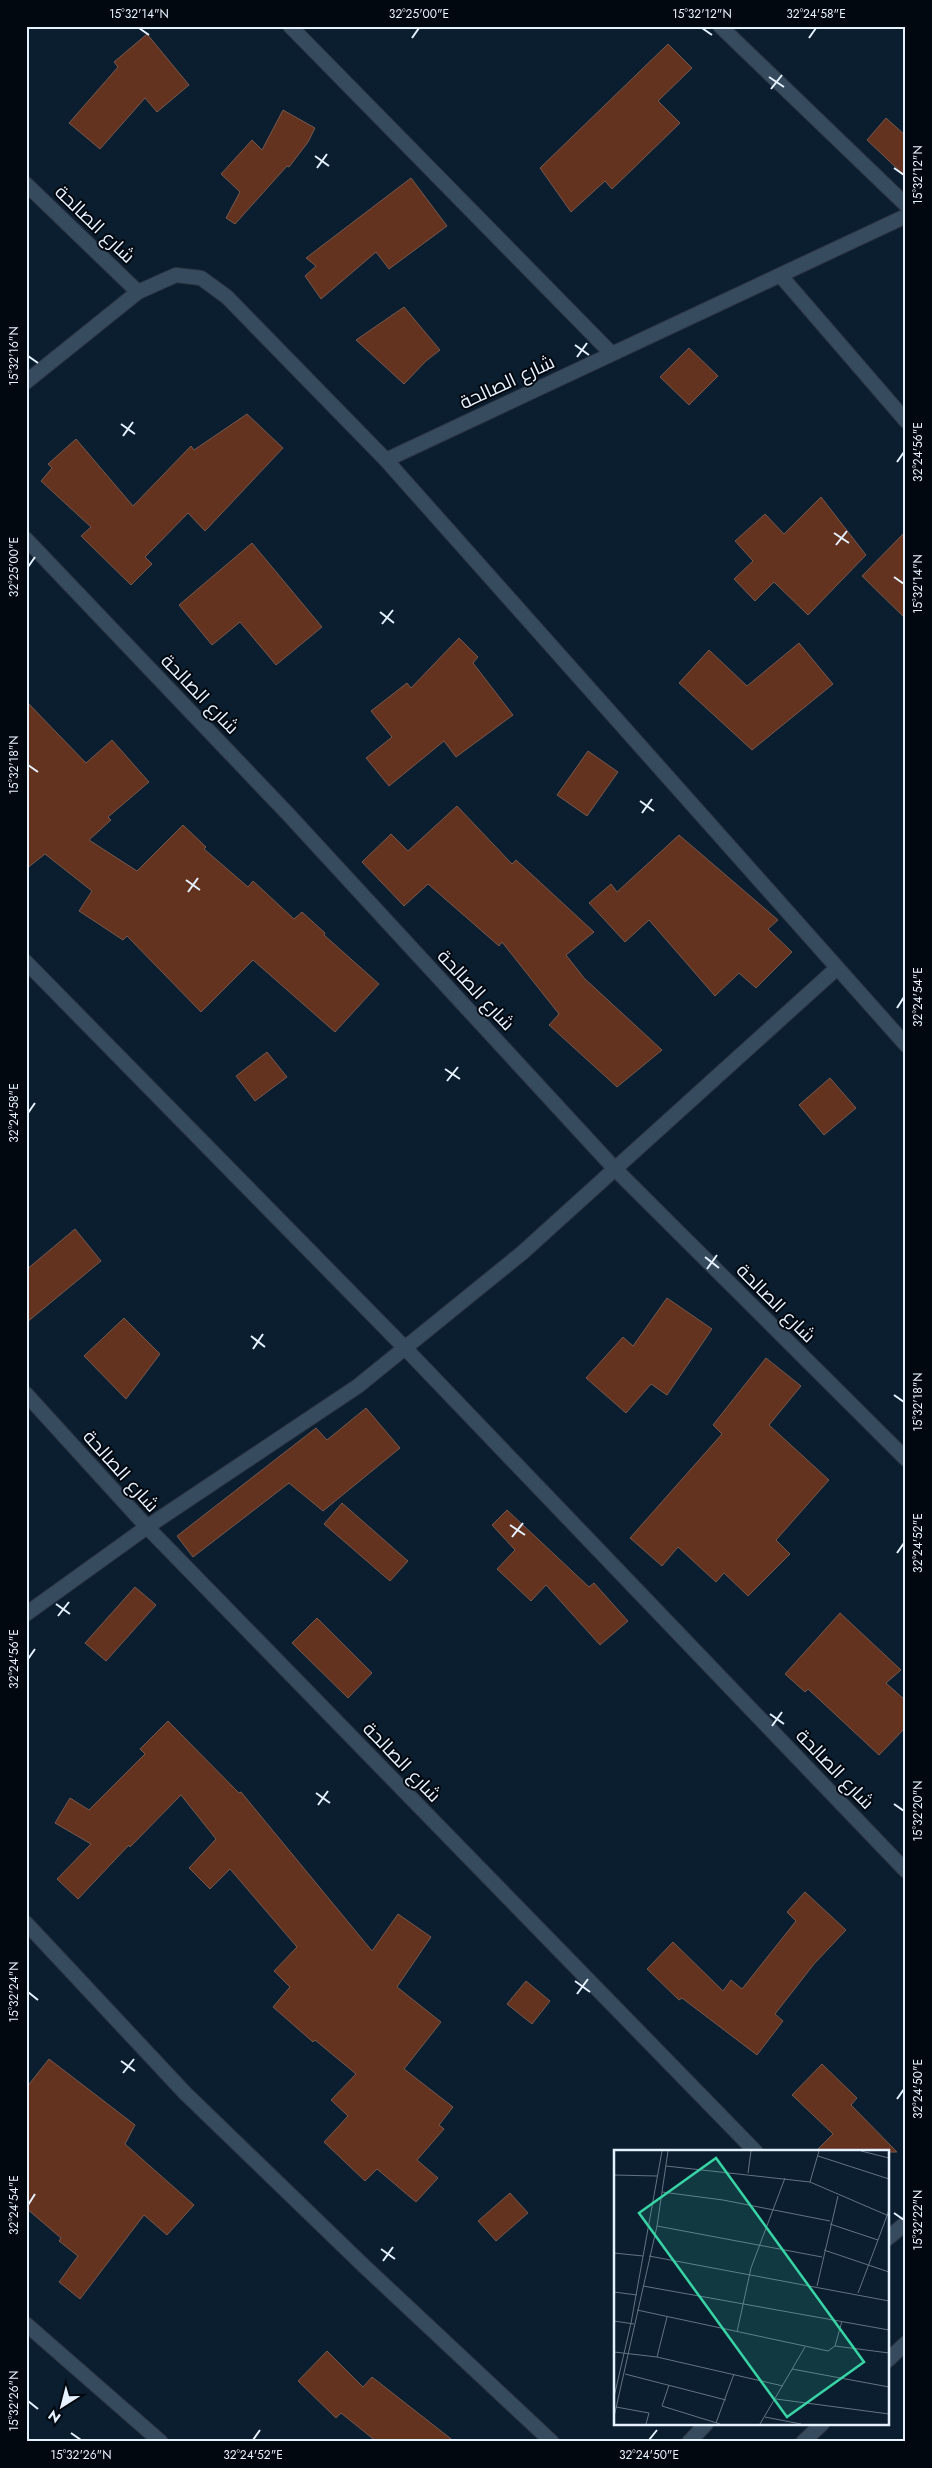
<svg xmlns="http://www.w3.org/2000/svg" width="932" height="2468" font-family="Jost,Cairo,sans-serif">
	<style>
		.building { fill: #643320; stroke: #75594e }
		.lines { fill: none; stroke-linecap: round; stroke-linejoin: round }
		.minor-casing { stroke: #2e3645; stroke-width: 16 }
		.tertiary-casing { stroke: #2e3645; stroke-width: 16 }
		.minor { stroke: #364b5e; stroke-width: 14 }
		.tertiary { stroke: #364b5e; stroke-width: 14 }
		.ticks { fill: none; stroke: #e6f2ff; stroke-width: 2 }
		.labels { text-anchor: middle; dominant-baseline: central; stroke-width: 4; stroke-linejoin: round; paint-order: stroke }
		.street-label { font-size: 19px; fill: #e6f2ff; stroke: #02080f }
		.inset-road { fill: none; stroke: #637382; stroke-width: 1 }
		.view { fill: #38d4a6; fill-opacity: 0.15; stroke: #38d4a6; stroke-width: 2.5 }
		.inset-edge { fill: none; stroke: #e6f2ff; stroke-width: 2.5 }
		.neatline { fill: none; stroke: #e6f2ff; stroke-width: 2 }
		.ticks-label { font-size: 12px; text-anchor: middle; fill: #e6f2ff }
	</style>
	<rect width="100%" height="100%" fill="#0b1e2f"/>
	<!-- building -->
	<path class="building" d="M147 34 189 85 157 112 145 98 100 149 69 123 118 67 114 62Z
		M668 44 692 68 658 101 680 123 612 189 605 181 571 212 540 168Z
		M283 110 315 128 308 142 289 167 287 166 235 224 226 218 240 192 221 174 252 140 262 150Z
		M886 118 906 136V177L867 140Z
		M411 178 447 226 389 269 376 252 321 299 305 276 316 266 306 258Z
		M404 307 440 350 426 361 404 384 356 340Z
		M689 348 718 376 689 405 660 377Z
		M247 414 283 448 205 531 188 513 145 557 152 564 131 585 81 536 91 527 41 481 52 468 48 464 76 439 133 506 191 446 194 450Z
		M821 497 866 555 808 615 774 582 755 601 734 579 753 561 735 541 765 514 784 534Z
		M906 531V619L862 576Z
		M252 543 322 627 276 665 240 622 212 645 179 605Z
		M459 638 478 657 473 663 513 715 456 757 444 741 389 786 366 758 392 737 371 711 407 683 411 688Z
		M799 643 833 684 752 750 679 683 709 650 747 686Z
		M26 701 86 763 112 740 149 782 108 817 111 820 89 840 137 871 183 825 206 847 204 849 248 887 253 881 294 919 302 912 325 933 324 935 379 984 335 1032 253 960 201 1012 127 936 123 940 79 911 92 891 45 854 26 869Z
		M588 751 618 772 587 816 557 795Z
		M457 806 512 864 516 860 594 932 566 955 584 978 662 1050 617 1087 549 1025 559 1014 502 942 499 946 428 884 404 906 362 862 391 834 408 851Z
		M679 835 778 920 768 929 792 952 756 988 739 973 715 996 649 920 625 942 589 903 611 884 617 892Z
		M267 1052 287 1077 255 1101 236 1076Z
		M830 1078 856 1108 824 1135 799 1105Z
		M75 1229 101 1261 26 1323V1270Z
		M667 1298 712 1329 667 1395 651 1384 626 1413 586 1378 623 1337 633 1346Z
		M124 1318 160 1354 126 1399 84 1356Z
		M766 1358 801 1386 769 1425 829 1480 776 1540 790 1554 748 1596 724 1573 716 1582 678 1547 662 1566 630 1538 722 1434 713 1425Z
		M366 1408 400 1448 323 1511 289 1483 193 1557 177 1536 316 1428 327 1440Z
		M342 1503 408 1561 390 1581 324 1524Z
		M507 1510 589 1587 594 1583 628 1621 600 1645 546 1585 531 1601 497 1569 515 1550 492 1525Z
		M135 1587 156 1605 106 1661 85 1643Z
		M840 1613 901 1670 886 1683 906 1701V1727L879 1755 808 1689 805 1692 785 1674Z
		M317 1618 372 1673 348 1698 292 1643Z
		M168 1721 239 1793 241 1792 372 1951 398 1914 431 1937 397 1987 441 2022 404 2069 453 2107 439 2125 444 2129 417 2160 438 2178 416 2202 377 2169 365 2181 324 2142 348 2116 331 2100 356 2074 315 2040 313 2042 273 2007 290 1987 274 1971 297 1947 230 1869 210 1889 189 1868 216 1839 181 1795 130 1847 129 1845 78 1899 57 1879 91 1844 55 1823 70 1798 89 1810 145 1754 140 1749Z
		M805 1892 846 1930 814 1964 775 2014 783 2021 757 2055 682 1998 679 2000 647 1969 673 1942 723 1991 731 1980 742 1989 796 1921 787 1912Z
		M526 1981 550 2001 532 2024 507 2004Z
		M49 2059 135 2125 125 2144 194 2205 167 2235 144 2215 80 2299 59 2282 78 2256 59 2241 61 2238 26 2208V2088Z
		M822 2064 857 2098 851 2105 897 2152H815L833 2134 792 2095Z
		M510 2193 528 2213 496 2241 478 2221Z
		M327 2351 363 2387 372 2377 455 2442H377L341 2413 336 2418 298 2381Z"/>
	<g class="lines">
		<!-- minor casing -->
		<g class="minor-casing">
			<path id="minor" d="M290 26 612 354
				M720 26 906 205
				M26 184 138 292
				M780 275 906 421
				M26 382 138 292 176 275 201 278 227 297 386 460 906 1045
				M386 460 906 216
				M26 539 288 814 615 1169 906 1459
				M26 962 405 1348 906 1871
				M26 1394 147 1527 756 2152
				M26 1614 147 1527 358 1386 522 1253 837 968
				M26 1923 185 2093 364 2266 552 2442
				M888 2360 906 2343
				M803 2442 822 2424"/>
		</g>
		<!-- tertiary casing -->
		<g class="tertiary-casing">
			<path id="tertiary" d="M888 2238 906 2223
				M26 2324 161 2442
				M689 2442 706 2424"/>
		</g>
		<!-- minor -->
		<use href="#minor" class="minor"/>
		<!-- tertiary -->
		<use href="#tertiary" class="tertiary"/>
	</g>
	<!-- ticks -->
	<path class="ticks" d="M139 28 149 35M702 28 712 35M412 38 419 28M809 38 816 28M769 77 784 87M771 89 782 75M315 156 329 166M317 168 327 154M894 168 904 175M575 345 589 355M28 356 38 363M577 357 587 343M121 424 135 434M123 436 133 422M897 462 904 452M834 533 849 543M836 545 847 531M28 567 35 557M894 577 904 584M380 612 394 623M382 624 393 610M28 765 38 772M640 801 654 811M642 813 652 799M186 880 200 890M188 892 198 878M897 1008 904 997M445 1069 460 1079M447 1081 458 1067M28 1113 35 1103M705 1257 719 1268M707 1269 717 1255M251 1336 265 1347M253 1349 263 1334M894 1395 904 1402M510 1525 525 1535M512 1537 523 1523M897 1553 904 1543M56 1604 70 1614M58 1616 69 1602M28 1659 35 1649M770 1714 784 1724M772 1726 782 1712M316 1793 330 1803M894 1804 904 1811M318 1805 328 1791M575 1981 590 1992M28 1992 38 2000M577 1994 588 1979M121 2061 135 2071M123 2073 134 2059M897 2099 904 2089M28 2205 35 2194M894 2213 904 2220M381 2249 395 2259M383 2261 393 2247M28 2401 38 2409M71 2433 81 2440M253 2440 260 2430M649 2440 657 2430"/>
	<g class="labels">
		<!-- street labels -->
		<g class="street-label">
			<text transform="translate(95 224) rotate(44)">شارع الصالحة</text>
			<text transform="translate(507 382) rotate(-25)">شارع الصالحة</text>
			<text transform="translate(200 694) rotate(46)">شارع الصالحة</text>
			<text transform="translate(476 990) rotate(47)">شارع الصالحة</text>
			<text transform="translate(776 1303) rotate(45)">شارع الصالحة</text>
			<text transform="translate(121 1471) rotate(48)">شارع الصالحة</text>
			<text transform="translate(402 1762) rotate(46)">شارع الصالحة</text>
			<text transform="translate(835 1769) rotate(46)">شارع الصالحة</text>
		</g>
	</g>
	<!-- overview -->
	<g transform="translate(614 2150)">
		<rect width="275" height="275" fill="#0b1e2f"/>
		<path class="inset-road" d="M247 1 275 8M204 6 275 29M52 16 196 32 275 66M134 23 137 1M0 25 43 26M196 32 205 1M48 42 109 50 216 71M216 74 264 90 275 60M43 76 208 107M210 100 275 122M0 103 29 106M35 106 275 151M29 136 275 180M203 136 224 46M0 142 23 145M244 143 264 90M23 160 214 201 221 196 228 171M0 171 20 174M123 182 137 118 171 28M221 196 275 203M0 202 43 207 169 236M43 207 53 167M178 219 275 237M11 224 112 250M55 235 48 256 106 274M0 247 17 173 48 1M162 249 275 264M2 257 35 263 32 274M0 267 43 76 54 1M151 267 187 274M102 273 120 224M146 274 191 197"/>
		<path class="view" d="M102 8 250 212 173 267 25 63Z"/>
		<rect width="275" height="275" class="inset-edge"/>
	</g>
	<!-- border -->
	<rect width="932" height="2468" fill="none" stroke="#02080f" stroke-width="55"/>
	<!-- north arrow -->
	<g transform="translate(62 2406) rotate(216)" stroke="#02080f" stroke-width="4" paint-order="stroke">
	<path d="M0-4L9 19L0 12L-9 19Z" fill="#e6f2ff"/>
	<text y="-8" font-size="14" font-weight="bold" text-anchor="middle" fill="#e6f2ff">N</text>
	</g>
	<rect x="28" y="28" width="876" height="2412" class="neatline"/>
	<g class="ticks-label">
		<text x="139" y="18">15°32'14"N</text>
		<text x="419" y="18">32°25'00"E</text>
		<text x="702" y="18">15°32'12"N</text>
		<text x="816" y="18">32°24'58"E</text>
		<text transform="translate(918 175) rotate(-90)" y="4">15°32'12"N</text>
		<text transform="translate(14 356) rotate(-90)" y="4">15°32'16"N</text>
		<text transform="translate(918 452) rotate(-90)" y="4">32°24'56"E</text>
		<text transform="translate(14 567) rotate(-90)" y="4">32°25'00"E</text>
		<text transform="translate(918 584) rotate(-90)" y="4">15°32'14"N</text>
		<text transform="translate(14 765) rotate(-90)" y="4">15°32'18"N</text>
		<text transform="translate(918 997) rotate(-90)" y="4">32°24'54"E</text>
		<text transform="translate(14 1113) rotate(-90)" y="4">32°24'58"E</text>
		<text transform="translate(918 1402) rotate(-90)" y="4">15°32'18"N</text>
		<text transform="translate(918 1543) rotate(-90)" y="4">32°24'52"E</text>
		<text transform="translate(14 1659) rotate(-90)" y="4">32°24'56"E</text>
		<text transform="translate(918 1811) rotate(-90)" y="4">15°32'20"N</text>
		<text transform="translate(14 1992) rotate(-90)" y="4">15°32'24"N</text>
		<text transform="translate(918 2089) rotate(-90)" y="4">32°24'50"E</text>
		<text transform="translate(14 2205) rotate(-90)" y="4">32°24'54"E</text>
		<text transform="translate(918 2220) rotate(-90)" y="4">15°32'22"N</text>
		<text transform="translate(14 2401) rotate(-90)" y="4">15°32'26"N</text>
		<text x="81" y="2459">15°32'26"N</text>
		<text x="253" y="2459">32°24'52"E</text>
		<text x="649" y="2459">32°24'50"E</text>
	</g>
</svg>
